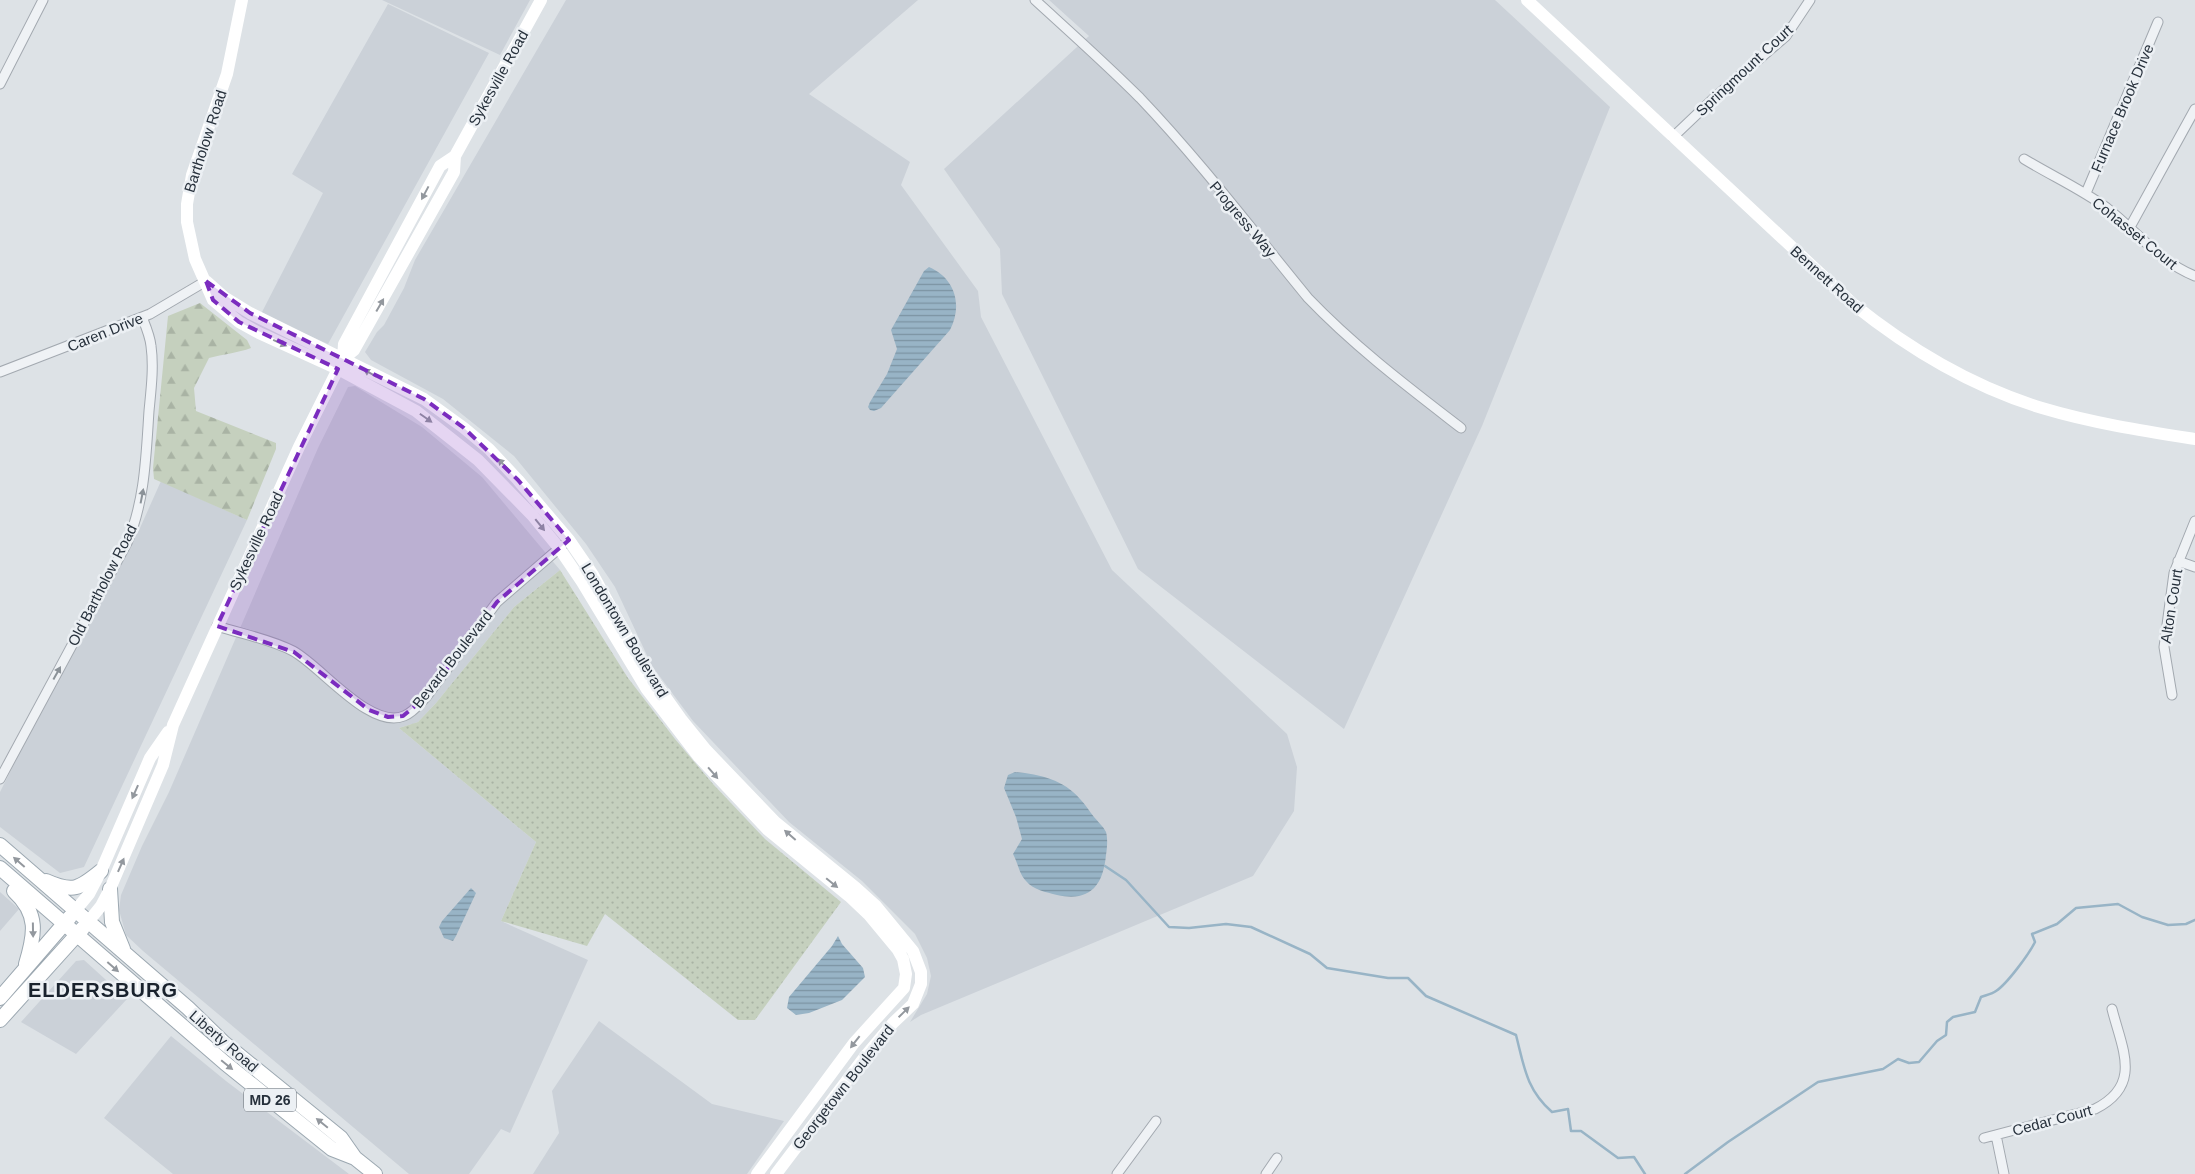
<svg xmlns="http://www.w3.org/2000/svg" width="2195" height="1174" font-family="Arial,sans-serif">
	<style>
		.built { fill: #cbd1d8 }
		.green { fill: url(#green-dots) }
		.forest { fill: url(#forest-firs) }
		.water { fill: url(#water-rules) }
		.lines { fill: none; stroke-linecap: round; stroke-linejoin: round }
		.stream { stroke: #98b4c6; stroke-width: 2.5 }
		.street-casing { stroke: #a3a9b0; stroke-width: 11 }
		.primary-casing { stroke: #9ca8b1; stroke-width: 16 }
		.street { stroke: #eff2f5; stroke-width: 9 }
		.secondary { stroke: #fff; stroke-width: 12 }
		.primary { stroke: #fff; stroke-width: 14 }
		.oneway { fill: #93989e }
		.oneway2 { fill: #8b9298 }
		.marked { fill: #7b2cbf; fill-opacity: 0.2; stroke: #7b2cbf; stroke-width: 4; stroke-dasharray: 10 6; stroke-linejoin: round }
		.labels { text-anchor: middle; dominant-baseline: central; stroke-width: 5; stroke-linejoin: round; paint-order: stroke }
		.shield { fill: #ecf0f4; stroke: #626a73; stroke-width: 1 }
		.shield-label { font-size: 14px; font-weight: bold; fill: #27313c }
		.street-label { font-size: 15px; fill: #27313c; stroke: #ecf0f4 }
		.district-label { font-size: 20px; font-weight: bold; letter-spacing: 1px; fill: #19222d; stroke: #ecf0f4 }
	</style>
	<defs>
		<pattern id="green-dots" width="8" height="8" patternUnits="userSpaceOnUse" patternTransform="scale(1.25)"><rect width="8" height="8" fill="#c5d0be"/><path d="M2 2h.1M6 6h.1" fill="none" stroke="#a9b3a4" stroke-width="1.8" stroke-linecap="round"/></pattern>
		<pattern id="forest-firs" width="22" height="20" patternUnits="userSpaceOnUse" patternTransform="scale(1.25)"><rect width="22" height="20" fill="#c5d0be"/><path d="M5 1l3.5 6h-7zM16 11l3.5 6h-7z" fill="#a9b3a4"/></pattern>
		<pattern id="water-rules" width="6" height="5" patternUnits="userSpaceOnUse" patternTransform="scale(1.25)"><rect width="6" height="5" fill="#98b4c6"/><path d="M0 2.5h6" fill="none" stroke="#7c93a2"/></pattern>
	</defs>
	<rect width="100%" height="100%" fill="#dde2e6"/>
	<!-- built -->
	<path class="built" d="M382 0H530L500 55Z
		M566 0H918L809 94 910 162 901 185 978 291 981 317 1112 570 1287 734 1297 767 1294 811 1253 876 921 1015 910 1022 927 994 931 976 927 958 915 934 862 881 789 822 693 721 652 666 615 587 586 544 514 456 443 399 371 360 365 352 377 332 384 325 404 288 415 260Z
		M1049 0H1495L1610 107 1482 426 1344 729 1138 569 1002 294 1000 249 944 169 1089 36Z
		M388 4 489 53 328 344 261 314 323 193 292 174Z
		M355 386 422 427 482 477 560 570 514 607 436 703 418 722 399 728 536 842 501 921 588 960 510 1133 501 1129 469 1174H409L143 951 126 935 119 910 121 895 142 846 169 792 318 448 348 387Z
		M161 481 247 520 84 867 60 873 0 827V792L30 732 140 528Z
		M0 892 19 909 0 931Z
		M84 960 127 999 76 1054 21 1022 76 961Z
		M599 1021 712 1104 784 1121 747 1174H533L559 1133 552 1091Z
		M171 1036 226 1081 349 1174H173L104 1118Z"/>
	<!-- green -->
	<path class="green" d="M560 570 628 678 675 739 713 784 765 839 841 902 755 1020H738L605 914 587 946 501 921 536 842 399 728 418 722 436 703 514 607Z"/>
	<!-- forest -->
	<path class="forest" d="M200 303 247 340 251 348C238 353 223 354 209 358L194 388 196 411 276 443V449L247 520 154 479 153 468 168 316Z"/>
	<!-- water -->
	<path class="water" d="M929 267C955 278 963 305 950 330L881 408 874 411 870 410 868 407 870 402 887 374 897 349 891 330 924 271Z
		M1015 772C1039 774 1064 780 1080 799 1086 805 1089 811 1094 817 1098 822 1103 826 1106 832 1108 839 1107 848 1106 855 1103 886 1090 902 1057 895 1046 892 1033 890 1026 881 1019 874 1018 863 1013 854L1022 839 1016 817 1004 788 1008 775Z
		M471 888 476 893 456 936 453 941 444 938 439 927 442 921Z
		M838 936 842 944 863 968 865 977 842 1000 809 1013 796 1015 787 1008 789 997 832 946Z"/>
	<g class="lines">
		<!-- stream -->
		<path class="stream" d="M1105 866 1126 880 1169 927 1189 928 1226 924 1251 927 1310 954 1327 968 1388 978H1408L1426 996 1516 1035C1524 1066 1526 1089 1552 1112L1568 1109 1571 1131H1581L1618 1158 1634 1157 1645 1174
			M1685 1174 1728 1142 1818 1082 1883 1069 1898 1059 1909 1063 1919 1062 1937 1041 1946 1035 1947 1022 1953 1017 1975 1012 1981 997C1986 995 1992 994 1996 991 2007 984 2029 954 2035 942L2032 934 2057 924 2076 908 2118 904 2142 917 2168 925 2186 924 2195 920"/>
		<!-- street casing -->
		<g class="street-casing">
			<path id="street" d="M1035 0C1070 32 1106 64 1140 98 1200 161 1253 231 1308 298 1355 347 1408 387 1461 428
				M0 84 43 0
				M1673 137 1714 98 1786 36 1810 0
				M2024 159C2052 176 2081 189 2107 208 2137 231 2159 262 2195 276
				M2086 193 2158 22
				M2130 227 2195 109
				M0 372 150 314 206 281
				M2178 561 2195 567
				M217 626C242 634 270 639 293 651 321 666 370 730 404 716 414 712 420 703 427 696L497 602 563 545
				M2172 695 2164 647 2174 573 2195 521
				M0 779 127 543C145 501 146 456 149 411 151 390 154 367 151 346 150 336 146 327 142 317
				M1996 1135 2004 1174
				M1984 1138 2095 1109C2143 1085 2122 1049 2112 1009
				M1117 1174 1156 1121
				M1266 1174 1277 1158"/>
		</g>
		<!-- primary casing -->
		<g class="primary-casing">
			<path id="primary" d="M0 845 188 1008 224 1043 341 1138 355 1158 375 1174
				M0 868 225 1063 332 1149 355 1158
				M46 881C73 893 79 889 101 871
				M110 889 112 922 123 949
				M14 891C39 914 35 934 26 964
				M0 998 70 917
				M0 1020 83 928"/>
		</g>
		<!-- street -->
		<use href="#street" class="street"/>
		<!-- secondary -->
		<path class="secondary" d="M242 0 227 74 192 175 187 204V222L195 259 213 300 239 322 259 333 338 369 416 411 478 460 532 515 559 548 582 582 646 688 699 757 767 829 849 896 869 915 898 950 903 959 906 974 904 988 854 1043 757 1174
			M1527 0 1853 304C1909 349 1973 387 2042 408 2092 423 2144 431 2195 439
			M206 281 224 297 250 313 424 399 464 428 489 449 518 480 569 540 593 575 635 651 654 681 681 719 706 750 775 822 856 888 876 906 913 951 921 972V984L913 1004 893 1023 867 1054 776 1174
			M343 359 354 350 454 172 455 156 541 0
			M75 911 89 894 101 871 150 758 168 732
			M88 922 101 906 110 889 163 765 173 725 299 447 343 359 344 344 440 166 455 156"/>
		<!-- primary -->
		<use href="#primary" class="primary"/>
	</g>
	<!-- one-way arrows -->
	<defs><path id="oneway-solid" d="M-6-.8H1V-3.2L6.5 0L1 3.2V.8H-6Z" transform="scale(1.25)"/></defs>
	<g class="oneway">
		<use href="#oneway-solid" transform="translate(425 193) rotate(118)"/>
		<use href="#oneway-solid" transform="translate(380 305) rotate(-60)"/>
		<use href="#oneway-solid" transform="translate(280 343) rotate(24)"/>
		<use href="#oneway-solid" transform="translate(370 373) rotate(-150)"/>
		<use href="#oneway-solid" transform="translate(426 418) rotate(35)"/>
		<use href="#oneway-solid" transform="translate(503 464) rotate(-134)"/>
		<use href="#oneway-solid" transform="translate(540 525) rotate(51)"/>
		<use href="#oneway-solid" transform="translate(713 773) rotate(49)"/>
		<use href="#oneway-solid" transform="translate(135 792) rotate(114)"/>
		<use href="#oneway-solid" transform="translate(790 835) rotate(-139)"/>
		<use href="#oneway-solid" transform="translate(19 862) rotate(-139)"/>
		<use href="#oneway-solid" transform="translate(121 865) rotate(-66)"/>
		<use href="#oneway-solid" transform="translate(832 883) rotate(39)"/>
		<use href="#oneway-solid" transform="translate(33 930) rotate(89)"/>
		<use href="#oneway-solid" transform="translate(113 967) rotate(41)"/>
		<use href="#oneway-solid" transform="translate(904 1012) rotate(-44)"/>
		<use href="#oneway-solid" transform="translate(855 1042) rotate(128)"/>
		<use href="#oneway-solid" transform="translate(227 1065) rotate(39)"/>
		<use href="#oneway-solid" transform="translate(322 1123) rotate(-141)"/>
	</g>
	<g class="oneway2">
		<use href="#oneway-solid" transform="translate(142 496) rotate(-79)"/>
		<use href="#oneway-solid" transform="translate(57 673) rotate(-61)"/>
	</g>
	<!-- marked area -->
	<path class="marked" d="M206 281 250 313 424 399 464 428 518 480 569 540 497 602 427 696 403 716 388 717 369 710 294 652 217 626 338 369 239 322 213 300Z"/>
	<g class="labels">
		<!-- shield labels -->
		<rect class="shield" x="244" y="1088.5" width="52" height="23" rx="4"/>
		<g class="shield-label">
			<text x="270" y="1100">MD 26</text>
		</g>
		<!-- street labels -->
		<g class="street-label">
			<text transform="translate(1744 70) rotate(-43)">Springmount Court</text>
			<text transform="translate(498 78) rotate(-61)">Sykesville Road</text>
			<text transform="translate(2122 108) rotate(-67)">Furnace Brook Drive</text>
			<text transform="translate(205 141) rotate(-72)">Bartholow Road</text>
			<text transform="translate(1243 219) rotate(50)">Progress Way</text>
			<text transform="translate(2135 233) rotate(39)">Cohasset Court</text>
			<text transform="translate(1827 279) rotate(42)">Bennett Road</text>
			<text transform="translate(105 332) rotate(-22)">Caren Drive</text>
			<text transform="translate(256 541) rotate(-65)">Sykesville Road</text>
			<text transform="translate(102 585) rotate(-63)">Old Bartholow Road</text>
			<text transform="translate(2171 606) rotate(-81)">Alton Court</text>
			<text transform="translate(625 630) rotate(59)">Londontown Boulevard</text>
			<text transform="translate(452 659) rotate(-52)">Bevard Boulevard</text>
			<text transform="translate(224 1041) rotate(41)">Liberty Road</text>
			<text transform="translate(843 1087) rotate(-52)">Georgetown Boulevard</text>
			<text transform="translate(2052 1120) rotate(-15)">Cedar Court</text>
		</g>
		<!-- district labels -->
		<g class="district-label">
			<text x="103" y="990">ELDERSBURG</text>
		</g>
	</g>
</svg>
